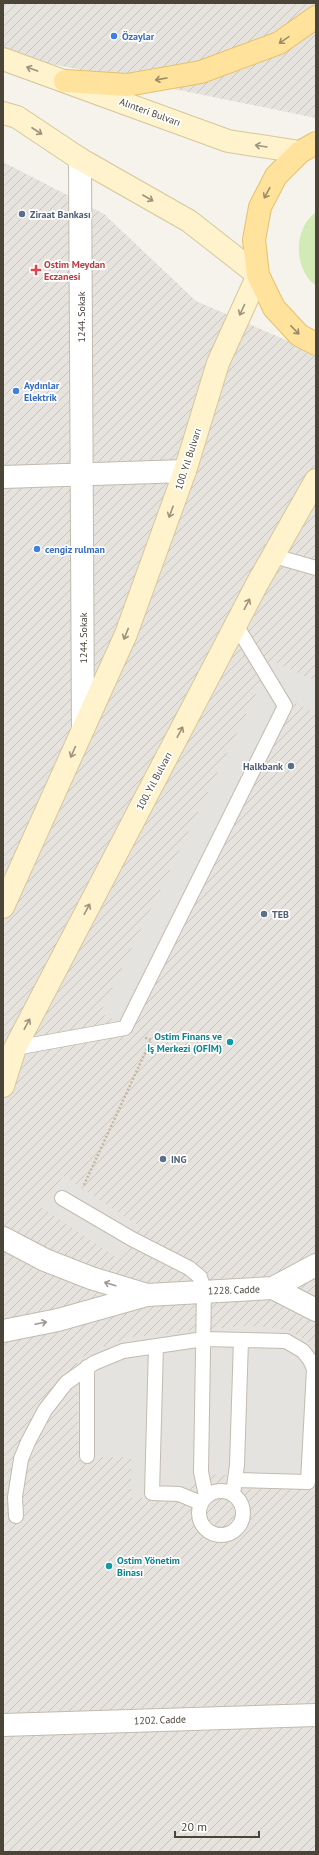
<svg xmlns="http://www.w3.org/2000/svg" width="319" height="1855" font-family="'PT Sans',sans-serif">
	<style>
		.industrial { fill: url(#industrial-furrows) }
		.grass { fill: #d2eab5 }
		.parking { fill: #e5e3e0 }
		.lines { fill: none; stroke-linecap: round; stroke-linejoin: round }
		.lane-casing { stroke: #c2bbae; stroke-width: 16 }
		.street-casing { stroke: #c2bbae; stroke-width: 24 }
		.secondary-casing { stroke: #d6c79b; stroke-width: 24 }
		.primary-casing { stroke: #e6c16a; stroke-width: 24 }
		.path { stroke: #c4b79f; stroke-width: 2.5; stroke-dasharray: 2 2; stroke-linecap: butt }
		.lane { stroke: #fff; stroke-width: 14 }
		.street { stroke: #fff; stroke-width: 22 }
		.secondary { stroke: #fff3cd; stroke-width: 22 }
		.primary { stroke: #ffe39c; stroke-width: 22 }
		.oneway { stroke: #9c8c66 }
		.oneway2 { stroke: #9c937c }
		.oneway3 { stroke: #9c9892 }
		.shop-dot { fill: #3f7fe0; stroke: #fff; stroke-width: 1.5 }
		.service-dot { fill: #5c6f8a; stroke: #fff; stroke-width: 1.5 }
		.health-dot { fill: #e0444e; stroke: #fff; stroke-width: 1.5 }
		.culture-dot { fill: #0f9aa8; stroke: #fff; stroke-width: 1.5 }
		.labels { text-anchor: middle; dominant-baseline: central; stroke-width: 3.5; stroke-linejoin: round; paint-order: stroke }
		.shop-label { font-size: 10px; font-weight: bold; fill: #366cbe; stroke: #fff; text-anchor: start }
		.street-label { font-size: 10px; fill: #4b4439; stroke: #fff }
		.service-label { font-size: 10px; font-weight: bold; fill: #4e5e75; stroke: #fff; text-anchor: start }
		.health-label { font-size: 10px; font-weight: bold; fill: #be3a42; stroke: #fff; text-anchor: start }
		.culture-label { font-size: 10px; font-weight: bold; fill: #0d838f; stroke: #fff; text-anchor: end }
	</style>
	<defs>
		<pattern id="industrial-furrows" width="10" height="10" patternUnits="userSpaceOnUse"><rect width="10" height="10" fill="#e6e2dd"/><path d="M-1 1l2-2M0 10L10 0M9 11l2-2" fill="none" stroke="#c7c3be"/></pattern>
	</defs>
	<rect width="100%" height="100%" fill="#f6f3ec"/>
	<!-- industrial -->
	<path class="industrial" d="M3 3H316V118L3 54Z
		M3 162 104 214 196 301 316 353V1852H3Z"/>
	<!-- grass -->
	<path class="grass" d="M316 212V286C313 283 308 279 306 275 294 255 297 226 316 212Z"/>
	<!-- parking -->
	<path class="parking" d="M272 661 316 681V712L295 703 133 1029 100 1013Z
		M63 1176 140 1227 119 1259 42 1208Z
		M243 1326 270 1327 290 1331 312 1344 316 1348V1487L248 1489 236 1477 221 1474 210 1475 195 1483 184 1498H131V1457H79L77 1360 106 1345 133 1337Z"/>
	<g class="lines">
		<!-- lane casing -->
		<g class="lane-casing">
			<path id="lane" d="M274 556 316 568
				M15 1048 125 1028 285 706 236 625
				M62 1198 132 1239 189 1268 200 1277 204 1291 201 1472 206 1496
				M156 1346 152 1493 179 1494 201 1503
				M87 1456V1367
				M199 1513a22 22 0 1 1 44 0a22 22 0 1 1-44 0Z
				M233 1494 237 1465 241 1340
				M16 1516 15 1497 21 1459 28 1442 45 1410 66 1383 94 1363 123 1351 204 1339 286 1341 303 1351 310 1360 314 1369 308 1482 235 1480"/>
		</g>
		<!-- street casing -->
		<g class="street-casing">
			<path id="street" d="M80 159 83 729
				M3 477 185 471
				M3 1238 45 1260 91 1278 147 1295
				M273 1288 316 1310
				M3 1331 58 1320 147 1295 273 1288 316 1265
				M3 1725 316 1715"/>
		</g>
		<!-- secondary casing -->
		<g class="secondary-casing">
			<path id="secondary" d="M3 59 228 141 300 152
				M3 113 17 117 80 159 189 221 258 275 218 363 185 471 126 634 3 907
				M3 1086 15 1048 257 584 316 480"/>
		</g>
		<!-- primary casing -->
		<g class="primary-casing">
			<path id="primary" d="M65 81 127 85 201 72 279 43 316 17
				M316 143 300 152 276 176 260 207 254 240 258 275 274 308 299 335 316 344"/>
		</g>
		<!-- path -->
		<path class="path" d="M84 1185 151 1040 144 1037"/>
		<!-- lane -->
		<use href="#lane" class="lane"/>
		<!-- street -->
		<use href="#street" class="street"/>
		<!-- secondary -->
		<use href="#secondary" class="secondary"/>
		<!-- primary -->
		<use href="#primary" class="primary"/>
	</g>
	<!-- one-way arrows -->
	<defs><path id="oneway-shaft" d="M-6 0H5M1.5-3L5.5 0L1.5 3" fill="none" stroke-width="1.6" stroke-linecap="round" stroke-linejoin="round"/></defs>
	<g class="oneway">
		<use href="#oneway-shaft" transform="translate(284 40) rotate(145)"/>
		<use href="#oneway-shaft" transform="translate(161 79) rotate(170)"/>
		<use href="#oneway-shaft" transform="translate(267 193) rotate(118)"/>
		<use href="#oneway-shaft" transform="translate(295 330) rotate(46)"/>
	</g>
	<g class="oneway2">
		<use href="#oneway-shaft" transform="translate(32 69) rotate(-160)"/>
		<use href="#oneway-shaft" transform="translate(37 131) rotate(33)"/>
		<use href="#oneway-shaft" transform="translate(261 146) rotate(-171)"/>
		<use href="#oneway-shaft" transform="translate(148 198) rotate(30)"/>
		<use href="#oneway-shaft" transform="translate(242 310) rotate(115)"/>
		<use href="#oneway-shaft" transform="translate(171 512) rotate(110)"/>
		<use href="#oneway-shaft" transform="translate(247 604) rotate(-63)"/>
		<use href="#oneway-shaft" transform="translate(126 634) rotate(112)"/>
		<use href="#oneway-shaft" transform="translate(180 732) rotate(-62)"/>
		<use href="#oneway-shaft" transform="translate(73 752) rotate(114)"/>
		<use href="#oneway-shaft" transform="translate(87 909) rotate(-62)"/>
		<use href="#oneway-shaft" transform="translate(27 1024) rotate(-62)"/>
	</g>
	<g class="oneway3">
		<use href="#oneway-shaft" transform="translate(110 1284) rotate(-163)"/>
		<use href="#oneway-shaft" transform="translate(41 1323) rotate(-12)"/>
	</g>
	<!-- markers -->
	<g class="shop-dot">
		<circle cx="114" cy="36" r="4"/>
		<circle cx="16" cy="391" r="4"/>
		<circle cx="37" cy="549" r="4"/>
	</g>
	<g class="service-dot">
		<circle cx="22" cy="214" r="4"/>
		<circle cx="291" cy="766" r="4"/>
		<circle cx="264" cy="914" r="4"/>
		<circle cx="163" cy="1159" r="4"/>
	</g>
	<path class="health-dot" d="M34 264h4v4h4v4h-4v4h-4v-4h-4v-4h4z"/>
	<g class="culture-dot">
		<circle cx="230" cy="1042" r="4"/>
		<circle cx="109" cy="1566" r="4"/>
	</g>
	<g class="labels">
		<!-- shop labels -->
		<g class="shop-label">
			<text x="122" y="36">Özaylar</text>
			<text x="24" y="385">Aydınlar<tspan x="24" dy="12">Elektrik</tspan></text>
			<text x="45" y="549">cengiz rulman</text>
		</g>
		<!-- street labels -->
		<g class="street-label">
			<text transform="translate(150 112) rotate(20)">Alınteri Bulvarı</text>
			<text transform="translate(81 317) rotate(-90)">1244. Sokak</text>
			<text transform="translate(188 459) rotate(-72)">100. Yıl Bulvarı</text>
			<text transform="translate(83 638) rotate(-90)">1244. Sokak</text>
			<text transform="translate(154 781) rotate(-62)">100. Yıl Bulvarı</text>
			<text transform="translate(234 1290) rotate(-2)">1228. Cadde</text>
			<text transform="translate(160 1720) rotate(-2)">1202. Cadde</text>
		</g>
		<!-- service labels -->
		<g class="service-label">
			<text x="30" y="214">Ziraat Bankası</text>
			<text x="283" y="766" text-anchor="end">Halkbank</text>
			<text x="272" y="914">TEB</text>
			<text x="171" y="1159">ING</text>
		</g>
		<!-- health labels -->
		<g class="health-label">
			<text x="44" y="264">Ostim Meydan<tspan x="44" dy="12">Eczanesi</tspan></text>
		</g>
		<!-- culture labels -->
		<g class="culture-label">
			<text x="222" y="1036">Ostim Finans ve<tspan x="222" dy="12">İş Merkezi (OFİM)</tspan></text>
			<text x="117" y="1560" text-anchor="start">Ostim Yönetim<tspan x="117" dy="12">Binası</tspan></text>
		</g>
	</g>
	<!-- border -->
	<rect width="319" height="1855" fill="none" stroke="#4b4439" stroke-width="8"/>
	<!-- scale -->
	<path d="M175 1831v6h84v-6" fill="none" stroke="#4b4439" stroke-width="2"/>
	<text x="181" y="1831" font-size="12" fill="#4b4439" stroke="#ffffff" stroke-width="3" paint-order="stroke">20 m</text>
</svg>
